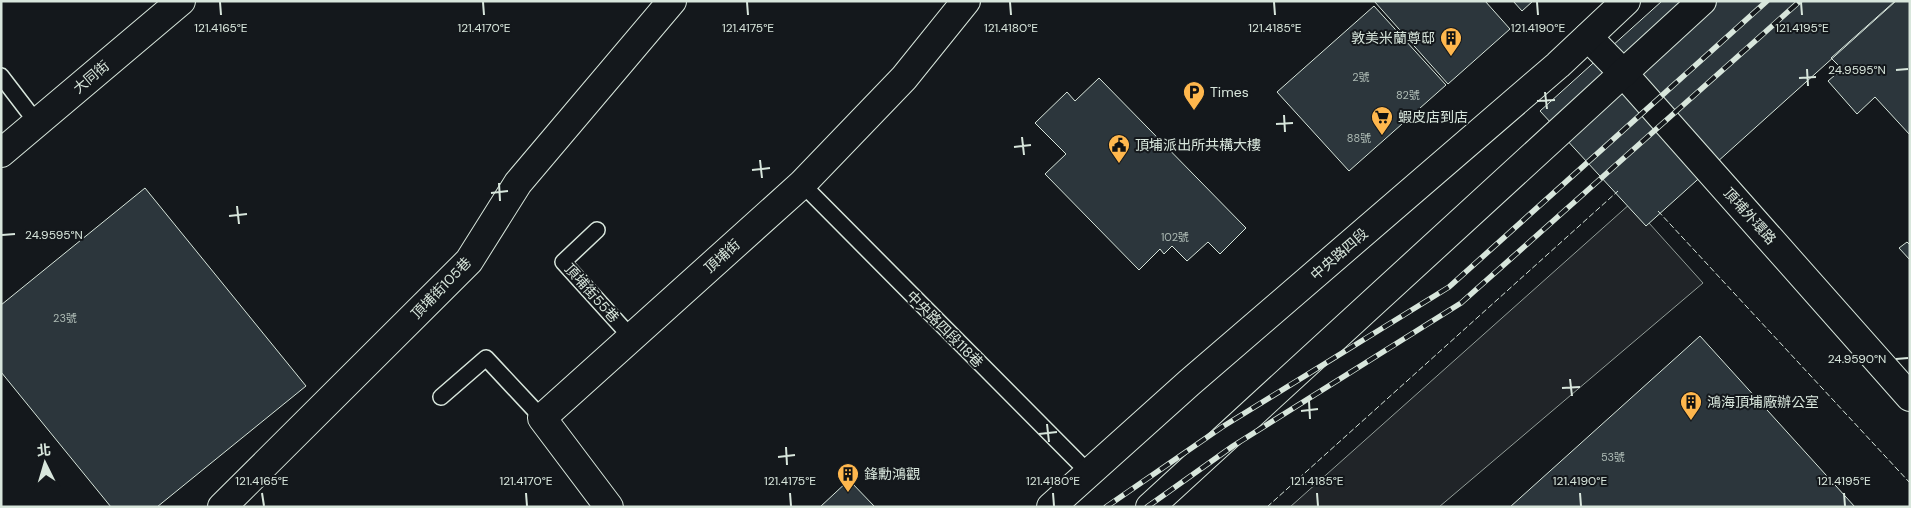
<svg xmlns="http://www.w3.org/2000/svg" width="1911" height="508" font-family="'DM Sans','Noto Sans TC',sans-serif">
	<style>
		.green { fill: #202428; stroke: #939e99 }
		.building { fill: #2c363c; stroke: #d8e6dc }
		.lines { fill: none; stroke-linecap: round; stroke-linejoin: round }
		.service-casing { stroke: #d8e6dc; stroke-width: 18 }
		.minor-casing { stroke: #d8e6dc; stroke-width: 30 }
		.primary-casing { stroke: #d8e6dc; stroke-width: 30 }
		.service { stroke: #14181c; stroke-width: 15 }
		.minor { stroke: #14181c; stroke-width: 28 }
		.primary { stroke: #14181c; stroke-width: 28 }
		.rail-casing { stroke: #d8e6dc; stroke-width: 5.5 }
		.rail { stroke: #14181c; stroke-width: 4; stroke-dasharray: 11; stroke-linecap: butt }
		.fence { stroke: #d8e6dc; stroke-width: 1; stroke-dasharray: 6 2.5; stroke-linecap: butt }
		.ticks { fill: none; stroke: #d8e6dc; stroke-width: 2 }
		.labels { text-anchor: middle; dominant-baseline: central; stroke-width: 4; stroke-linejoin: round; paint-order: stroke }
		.number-label { font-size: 11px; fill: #adbab4 }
		.poi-label { font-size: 14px; fill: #d8e6dc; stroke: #14181c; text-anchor: start }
		.street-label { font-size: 14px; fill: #d8e6dc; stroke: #14181c }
		.ticks-label { font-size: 12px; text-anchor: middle; fill: #d8e6dc; stroke: #14181c; stroke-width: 4; stroke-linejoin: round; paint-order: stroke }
	</style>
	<rect width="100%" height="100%" fill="#14181c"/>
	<!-- green -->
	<path class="green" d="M1631 203 1703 283 1439 507H1290Z"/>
	<!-- building -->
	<path class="building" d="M1374 1H1485L1510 29 1448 84Z
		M1513 1H1533L1522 11Z
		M1662 1H1896L1646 226 1540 111Z
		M1895 1H1910V135L1875 97 1857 114 1828 81 1842 69 1831 58Z
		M1374 6 1446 85 1349 171 1277 92Z
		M1099 78 1246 228 1220 254 1208 242 1187 261 1172 246 1164 254 1160 249 1139 270 1045 174 1066 154 1035 123 1067 92 1075 101Z
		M145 188 306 386 157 507H111L1 372V305Z
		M1907 242 1910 245V260L1899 248Z
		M1700 336 1855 507H1510Z
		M849 480 875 507H820Z"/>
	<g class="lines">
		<!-- service casing -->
		<g class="service-casing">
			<path id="service" d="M1 76 37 123
				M802 184 1089 473
				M597 230 563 262 631 337
				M441 397 486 358 542 418"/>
		</g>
		<!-- minor casing -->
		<g class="minor-casing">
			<path id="minor" d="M1588 37 1623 73 1910 397
				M1 153 181 1
				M222 507 469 261 518 183 672 1
				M609 507 542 418 802 184 904 78 966 1"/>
		</g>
		<!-- primary casing -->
		<g class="primary-casing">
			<path id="primary" d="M1051 507 1189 383 1558 65 1626 1
				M1150 507 1702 1"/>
		</g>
		<!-- service -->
		<use href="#service" class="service"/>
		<!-- minor -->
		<use href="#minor" class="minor"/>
		<!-- primary -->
		<use href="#primary" class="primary"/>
		<!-- rail casing -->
		<g class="rail-casing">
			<path id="rail" d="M1106 507 1222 427 1449 287 1767 1
				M1147 507 1233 446 1461 303 1800 1"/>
		</g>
		<!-- rail -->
		<use href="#rail" class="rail"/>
		<!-- fence -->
		<path class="fence" d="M1658 211 1910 483
			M1267 507 1618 191"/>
	</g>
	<!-- ticks -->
	<path class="ticks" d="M220 2 221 15M483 2 484 15M747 2 748 15M1010 2 1011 15M1274 2 1275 15M1537 2 1538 15M1801 2 1802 15M1807 69 1808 86M1896 70 1908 69M1799 78 1816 77M1545 92 1547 109M1537 101 1555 100M1284 115 1285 132M1276 124 1293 123M1022 137 1024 155M1014 147 1031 145M760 160 762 178M752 170 770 168M499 183 500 201M491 193 508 191M237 206 239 224M229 216 247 214M2 235 15 234M1896 359 1908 358M1570 379 1572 396M1562 388 1580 387M1309 401 1310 419M1301 411 1318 409M1047 424 1049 442M1039 434 1057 432M786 447 787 465M778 457 795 455M262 493 264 506M526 493 527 506M790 493 791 506M1053 493 1054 506M1317 493 1318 506M1580 493 1581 506M1844 493 1845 506"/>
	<!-- icons -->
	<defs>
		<g id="building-pin" transform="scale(1.125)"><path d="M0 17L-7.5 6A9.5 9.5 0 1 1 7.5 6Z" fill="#ffb74d" stroke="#14181c"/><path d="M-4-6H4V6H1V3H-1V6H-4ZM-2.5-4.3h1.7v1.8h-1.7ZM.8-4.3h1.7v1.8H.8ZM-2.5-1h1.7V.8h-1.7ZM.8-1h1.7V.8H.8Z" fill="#111"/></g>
		<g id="parking-pin" transform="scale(1.125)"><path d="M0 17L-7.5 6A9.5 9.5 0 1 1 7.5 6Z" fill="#ffb74d" stroke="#14181c"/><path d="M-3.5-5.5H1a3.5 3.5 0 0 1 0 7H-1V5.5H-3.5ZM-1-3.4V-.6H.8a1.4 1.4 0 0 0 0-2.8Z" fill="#111"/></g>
		<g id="supermarket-pin" transform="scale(1.125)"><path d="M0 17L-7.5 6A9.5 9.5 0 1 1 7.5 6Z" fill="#ffb74d" stroke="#14181c"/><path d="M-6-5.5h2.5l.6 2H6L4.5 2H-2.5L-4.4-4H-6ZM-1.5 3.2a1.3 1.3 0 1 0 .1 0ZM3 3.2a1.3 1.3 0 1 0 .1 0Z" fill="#111"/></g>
		<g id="civic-pin" transform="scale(1.125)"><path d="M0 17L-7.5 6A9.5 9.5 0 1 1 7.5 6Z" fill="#ffb74d" stroke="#14181c"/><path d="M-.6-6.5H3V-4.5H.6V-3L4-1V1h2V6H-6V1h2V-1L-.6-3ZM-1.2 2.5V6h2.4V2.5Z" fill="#111"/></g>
	</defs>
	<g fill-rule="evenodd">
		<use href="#building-pin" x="1451" y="38"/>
		<use href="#parking-pin" x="1194" y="92"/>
		<use href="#supermarket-pin" x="1382" y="117"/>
		<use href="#civic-pin" x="1119" y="145"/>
		<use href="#building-pin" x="1691" y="402"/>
		<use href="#building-pin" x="848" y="474"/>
	</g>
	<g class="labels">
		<!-- number labels -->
		<g class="number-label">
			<text x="1361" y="77">2號</text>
			<text x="1408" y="95">82號</text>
			<text x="1359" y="138">88號</text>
			<text x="1175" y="237">102號</text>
			<text x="65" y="318">23號</text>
			<text x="1613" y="457">53號</text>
		</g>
		<!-- poi labels -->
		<g class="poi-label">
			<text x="1435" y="38" text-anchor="end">敦美米蘭尊邸</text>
			<text x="1210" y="92">Times</text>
			<text x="1398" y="117">蝦皮店到店</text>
			<text x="1135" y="145">頂埔派出所共構大樓</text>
			<text x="1707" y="402">鴻海頂埔廠辦公室</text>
			<text x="864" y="474">鋒勳鴻觀</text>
		</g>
		<!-- street labels -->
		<g class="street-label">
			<text transform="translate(91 77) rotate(-40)">大同街</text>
			<text transform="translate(1750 216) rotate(48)">頂埔外環路</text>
			<text transform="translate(1339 254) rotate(-41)">中央路四段</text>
			<text transform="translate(722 256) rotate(-42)">頂埔街</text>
			<text transform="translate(441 288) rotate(-46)">頂埔街105巷</text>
			<text transform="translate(592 293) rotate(48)">頂埔街55巷</text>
			<text transform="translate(945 329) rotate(45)">中央路四段118巷</text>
		</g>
	</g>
	<g class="ticks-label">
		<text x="221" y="32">121.4165°E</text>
		<text x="484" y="32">121.4170°E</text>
		<text x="748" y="32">121.4175°E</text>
		<text x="1011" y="32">121.4180°E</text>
		<text x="1275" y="32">121.4185°E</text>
		<text x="1538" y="32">121.4190°E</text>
		<text x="1802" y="32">121.4195°E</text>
		<text x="1857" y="74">24.9595°N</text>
		<text x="54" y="239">24.9595°N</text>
		<text x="1857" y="363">24.9590°N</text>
		<text x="262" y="485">121.4165°E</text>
		<text x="526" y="485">121.4170°E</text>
		<text x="790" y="485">121.4175°E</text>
		<text x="1053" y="485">121.4180°E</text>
		<text x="1317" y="485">121.4185°E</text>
		<text x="1580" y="485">121.4190°E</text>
		<text x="1844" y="485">121.4195°E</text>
	</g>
	<!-- border -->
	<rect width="1911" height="508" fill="none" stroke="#d8e6dc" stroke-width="5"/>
	<!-- north arrow -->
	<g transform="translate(45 463) rotate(355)" stroke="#14181c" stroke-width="4" paint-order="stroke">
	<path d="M0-4L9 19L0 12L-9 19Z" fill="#d8e6dc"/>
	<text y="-8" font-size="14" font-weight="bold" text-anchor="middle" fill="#d8e6dc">北</text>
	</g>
</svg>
